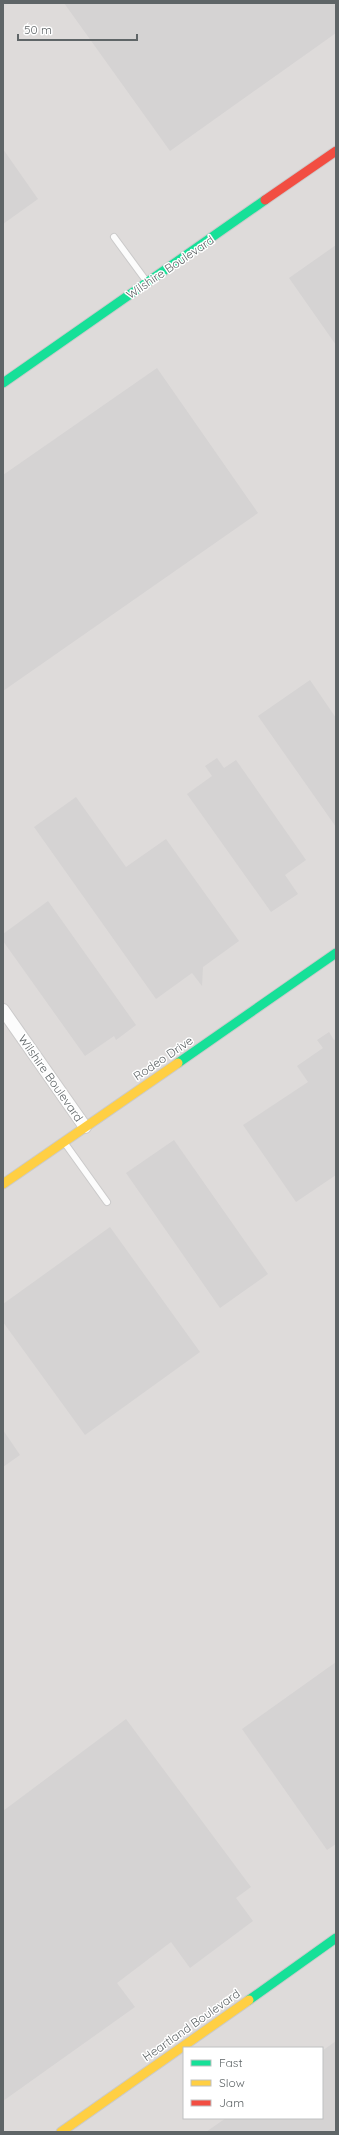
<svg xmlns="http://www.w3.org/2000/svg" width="339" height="2135" font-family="Quicksand,sans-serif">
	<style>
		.industrial { fill: #dedbda; fill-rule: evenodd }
		.building { fill: #d5d3d3 }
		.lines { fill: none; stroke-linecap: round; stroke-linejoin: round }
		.lane-casing { stroke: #cbcaca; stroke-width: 8 }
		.street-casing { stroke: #cbcaca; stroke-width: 14 }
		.fast-casing { stroke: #cacaca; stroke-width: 11 }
		.slow-casing { stroke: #cacaca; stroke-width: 11 }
		.jam-casing { stroke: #cacaca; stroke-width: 11 }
		.lane { stroke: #fcfcfc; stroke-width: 6 }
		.street { stroke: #fcfcfc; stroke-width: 12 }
		.fast { stroke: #16e098; stroke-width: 9 }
		.slow { stroke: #ffcf43; stroke-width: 9 }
		.jam { stroke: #f24e42; stroke-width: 9 }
		.labels { text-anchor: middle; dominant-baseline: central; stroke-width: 3; stroke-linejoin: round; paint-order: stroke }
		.street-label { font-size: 12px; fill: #5f6567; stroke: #fff }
	</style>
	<rect width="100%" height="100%" fill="#eeecea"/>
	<!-- industrial -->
	<path class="industrial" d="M3 3H336V2132H3ZM184 2048H322V2118H184Z"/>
	<!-- building -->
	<path class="building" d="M64 3H336V33L170 151Z
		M3 149 38 199 3 224Z
		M336 245V345L289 278Z
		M157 368 258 513 3 691V475Z
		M310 680 336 718V827L258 716Z
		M217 758 224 768 236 760 306 860 285 875 298 894 271 912 187 794 212 776 205 766Z
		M76 797 126 867 166 839 239 941 203 967 202 986 192 973 156 999 34 827Z
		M48 901 136 1025 116 1040 114 1036 85 1056 3 941V934Z
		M329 1032 334 1040 336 1039V1175L296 1202 243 1125 308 1082 297 1066 323 1048 317 1040Z
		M174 1140 268 1274 220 1308 126 1173Z
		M110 1227 200 1352 85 1435 3 1322V1304Z
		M3 1430 20 1455 3 1467Z
		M336 1662V1844L327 1850 242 1729Z
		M126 1719 251 1887 236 1898 253 1921 190 1968 171 1942 117 1983 135 2007 3 2101V1811Z
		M336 2041V2132H206L226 2118H322V2051Z"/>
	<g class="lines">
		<!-- lane casing -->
		<g class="lane-casing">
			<path id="lane" d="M114 237 147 282
				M64 1142 107 1202"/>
		</g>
		<!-- street casing -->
		<g class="street-casing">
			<path id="street" d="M3 1010 85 1127"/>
		</g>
		<!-- fast casing -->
		<g class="fast-casing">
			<path id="fast" d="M3 383 265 200
				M178 1063 336 953
				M249 2000 336 1938"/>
		</g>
		<!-- slow casing -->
		<g class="slow-casing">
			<path id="slow" d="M3 1184 178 1063
				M61 2132 249 2000"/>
		</g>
		<!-- jam casing -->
		<g class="jam-casing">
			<path id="jam" d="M265 200 336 151"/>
		</g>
		<!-- lane -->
		<use href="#lane" class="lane"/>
		<!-- street -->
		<use href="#street" class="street"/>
		<!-- fast -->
		<use href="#fast" class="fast"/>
		<!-- slow -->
		<use href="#slow" class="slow"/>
		<!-- jam -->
		<use href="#jam" class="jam"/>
	</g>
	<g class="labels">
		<!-- street labels -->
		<g class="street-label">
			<text transform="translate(170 267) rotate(-34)">Wilshire Boulevard</text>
			<text transform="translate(163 1058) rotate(-34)">Rodeo Drive</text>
			<text transform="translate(51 1078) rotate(55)">Wilshire Boulevard</text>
			<text transform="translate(191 2025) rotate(-35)">Heartland Boulevard</text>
		</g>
	</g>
	<!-- border -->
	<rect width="339" height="2135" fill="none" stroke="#5f6567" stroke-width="8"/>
	<!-- legend -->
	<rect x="183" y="2047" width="140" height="72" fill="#ffffff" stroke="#bfc1c2"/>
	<rect x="191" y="2060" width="20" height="6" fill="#16e098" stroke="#bfc1c2"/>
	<text x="219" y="2067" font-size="12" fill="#5f6567">Fast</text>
	<rect x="191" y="2080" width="20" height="6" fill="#ffcf43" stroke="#bfc1c2"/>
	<text x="219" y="2087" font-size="12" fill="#5f6567">Slow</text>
	<rect x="191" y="2100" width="20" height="6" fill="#f24e42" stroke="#bfc1c2"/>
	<text x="219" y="2107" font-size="12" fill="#5f6567">Jam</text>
	<!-- scale -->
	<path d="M18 34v6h119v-6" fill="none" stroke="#5f6567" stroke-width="2"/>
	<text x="24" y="34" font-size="12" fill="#5f6567" stroke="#ffffff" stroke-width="3" paint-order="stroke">50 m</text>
</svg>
